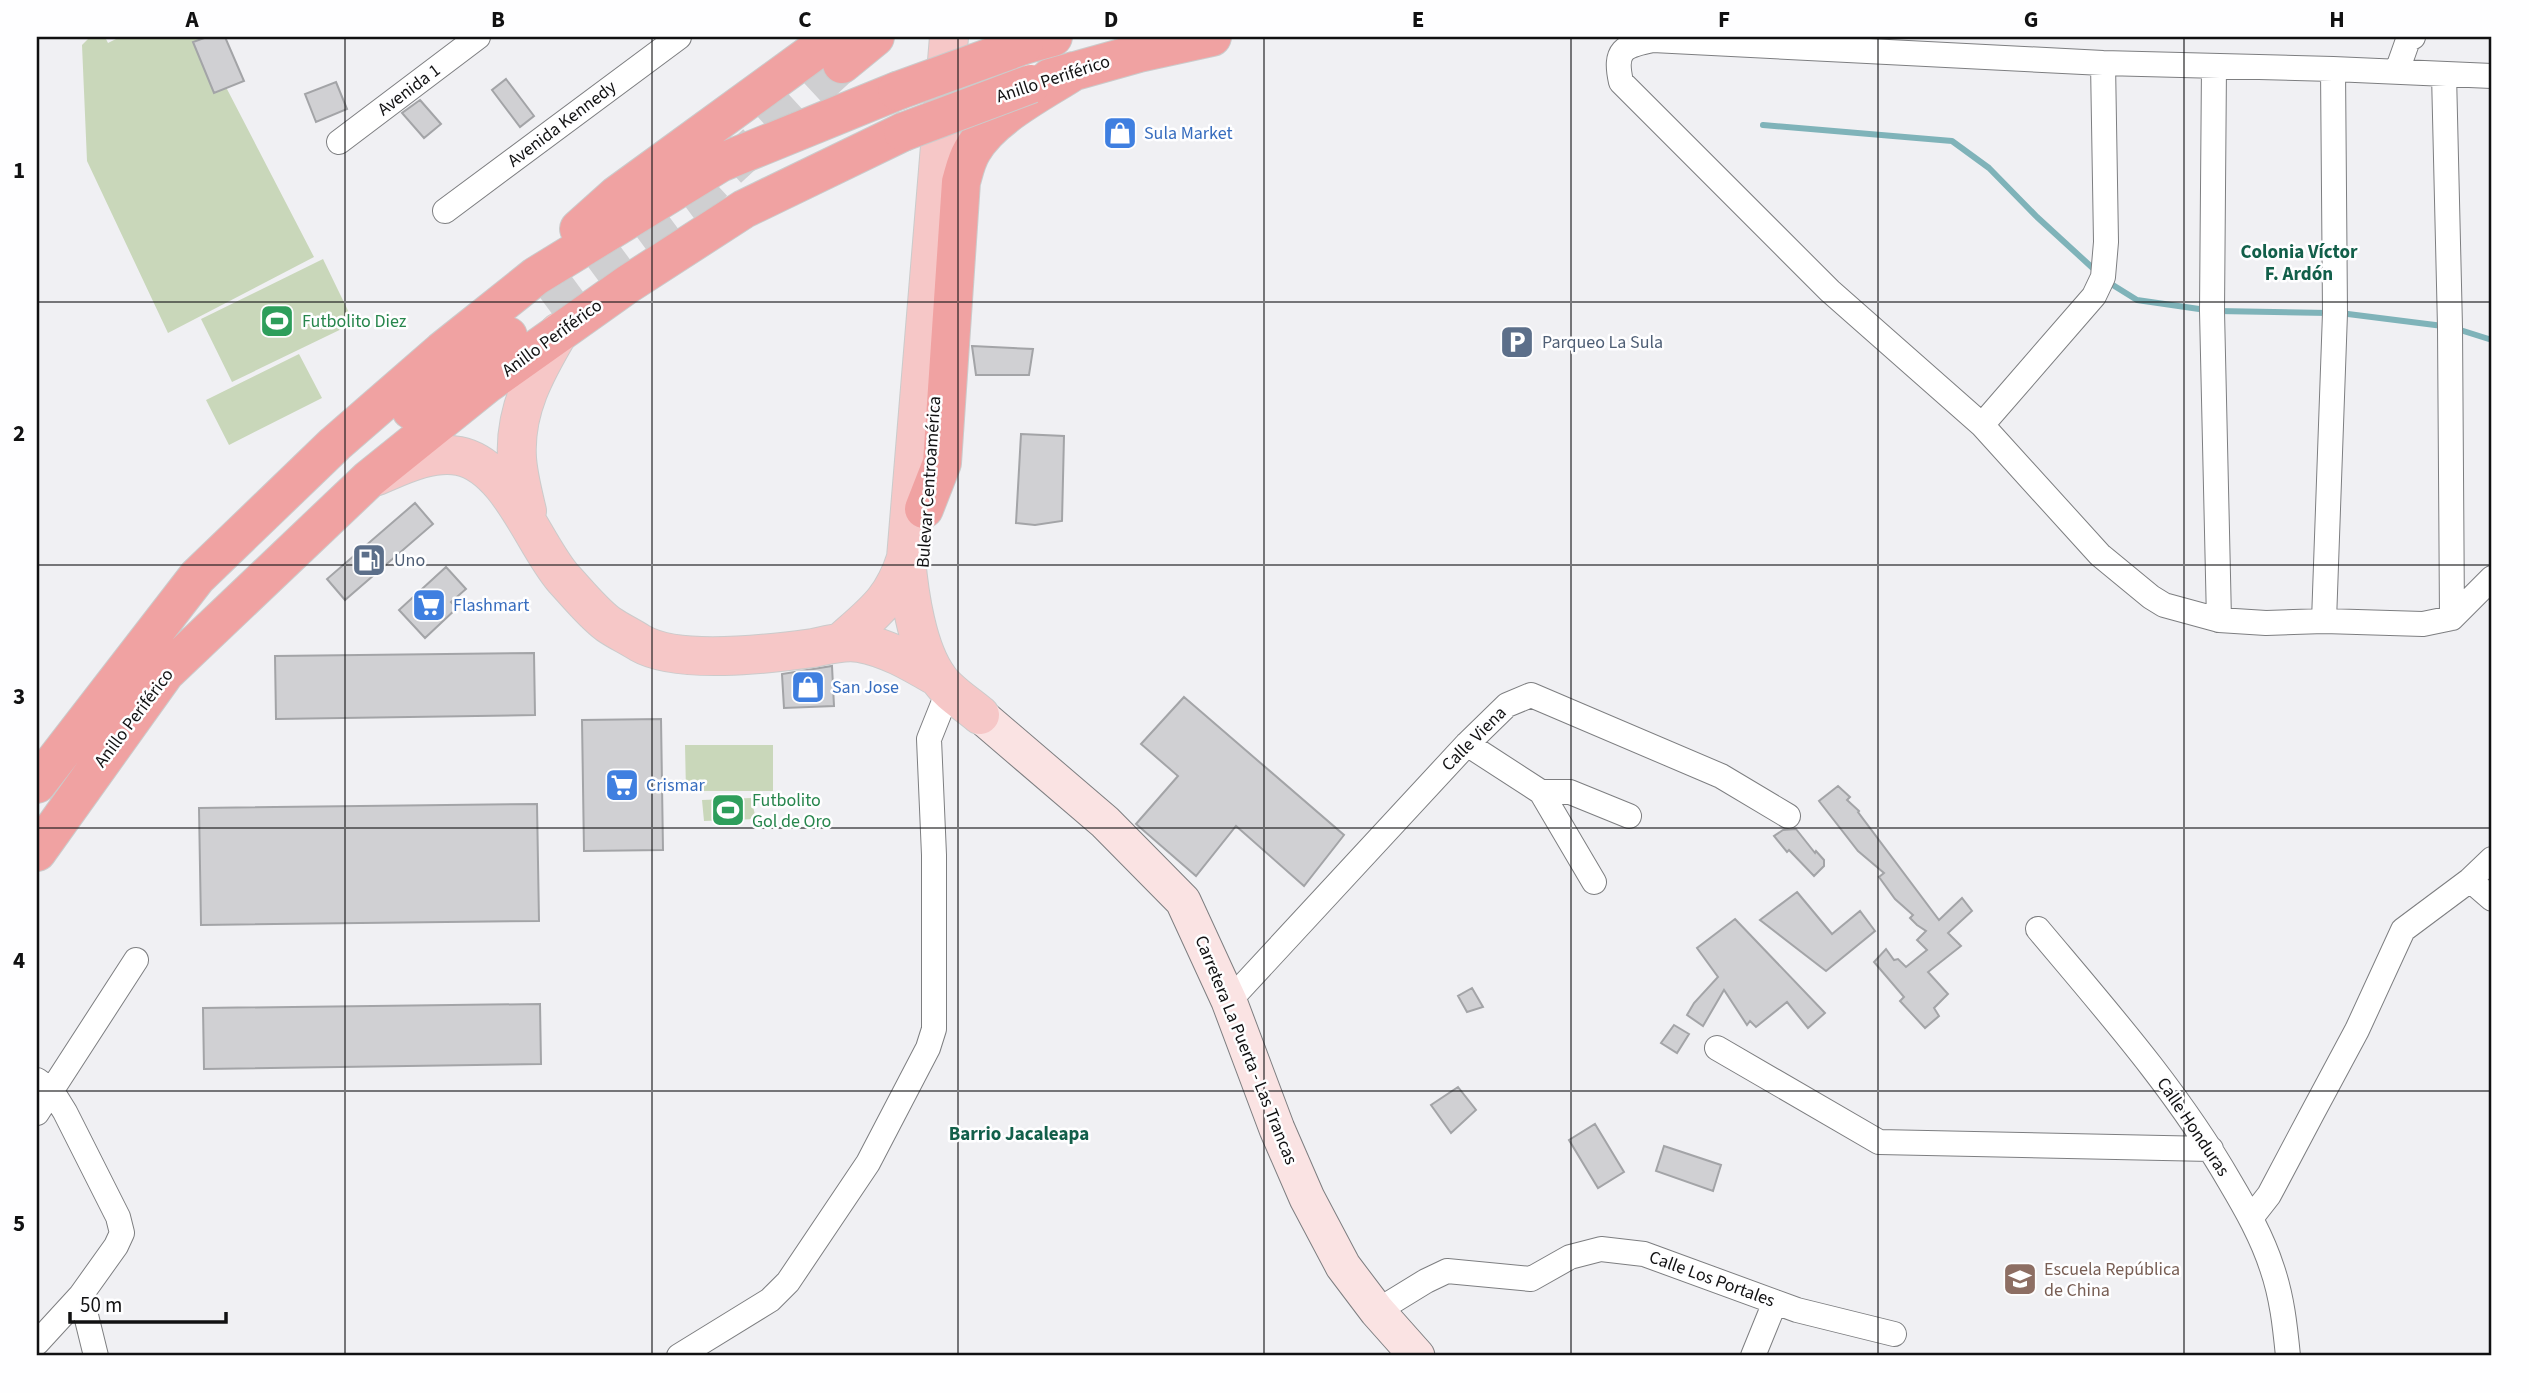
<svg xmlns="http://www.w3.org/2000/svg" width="2529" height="1393" font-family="'Source Sans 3',sans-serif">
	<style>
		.green { fill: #c9d7ba }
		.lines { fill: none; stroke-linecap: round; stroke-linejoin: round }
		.stream { stroke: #7fb3b9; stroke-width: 6 }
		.building { fill: #d0d0d3; stroke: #a3a4a7; stroke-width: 2 }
		.highway-tunnel { stroke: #cfcfd1; stroke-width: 38; stroke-dasharray: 38 19; stroke-linecap: butt }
		.street-casing { stroke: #7d7e80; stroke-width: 26 }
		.secondary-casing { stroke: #7d7e80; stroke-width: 37 }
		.primary-casing { stroke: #cbcbcb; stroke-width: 40 }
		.highway-casing { stroke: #cbcbcb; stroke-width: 40 }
		.street { stroke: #fff; stroke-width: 24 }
		.secondary { stroke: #fae3e3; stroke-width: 35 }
		.primary { stroke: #f6c7c7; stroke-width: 38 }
		.highway { stroke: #f0a2a2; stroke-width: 38 }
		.highway-bridge-casing { stroke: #cbcbcb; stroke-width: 40; stroke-linecap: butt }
		.highway-bridge { stroke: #f0a2a2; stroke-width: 38 }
		.grid { fill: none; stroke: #111112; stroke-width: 2; stroke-opacity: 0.55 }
		.labels { text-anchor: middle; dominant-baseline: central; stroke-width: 5; stroke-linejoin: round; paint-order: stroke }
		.street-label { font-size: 18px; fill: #111112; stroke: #fefeff }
		.shop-label { font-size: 18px; fill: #366cbe; stroke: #fefeff; text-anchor: start }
		.leisure-label { font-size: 18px; fill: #27864d; stroke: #fefeff; text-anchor: start }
		.service-label { font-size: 18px; fill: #4e5e75; stroke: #fefeff; text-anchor: start }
		.education-label { font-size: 18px; fill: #785e54; stroke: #fefeff; text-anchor: start }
		.neighbourhood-label { font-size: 19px; font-weight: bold; fill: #125f4a; stroke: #fefeff }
		.neatline { fill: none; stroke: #111112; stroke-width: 2.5 }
		.grid-label { font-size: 23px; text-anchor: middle; font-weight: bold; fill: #111112 }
	</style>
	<rect width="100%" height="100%" fill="#f0f0f3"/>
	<!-- green -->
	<path class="green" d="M90 37H105L108 43 120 37H200L314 257 168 333 87 161 82 45Z
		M323 259 354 323 232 382 201 319Z
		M299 354 322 398 229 445 206 400Z
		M685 745H773V791H686Z
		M751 798 756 819 704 821 702 800Z"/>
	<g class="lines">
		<!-- stream -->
		<path class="stream" d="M1763 125 1952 141 1989 168 2037 217 2097 272
			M2108 282 2137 300 2206 310
			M2217 311 2329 313
			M2340 313 2443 326
			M2457 329 2492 340"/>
	</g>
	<!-- building -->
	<path class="building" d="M207 37H225L244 81 214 93 193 42Z
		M506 79 534 116 520 127 492 90Z
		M336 82 347 109 316 122 305 94Z
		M420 100 441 124 424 138 402 113Z
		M972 346 1033 349 1029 375H976Z
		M1021 434 1064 436 1062 521 1035 525 1016 523Z
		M415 503 433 524 345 600 327 579Z
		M446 567 466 589 451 602 457 608 425 638 399 610Z
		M534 653 535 715 276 719 275 656Z
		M832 666 834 706 784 708 782 674Z
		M1184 697 1344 835 1304 886 1236 826 1196 876 1136 824 1178 776 1141 744Z
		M661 719 663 850 584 851 582 720Z
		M1838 786 1850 797 1847 800 1859 811 1858 812 1939 920 1962 898 1972 911 1948 933 1961 946 1928 972 1948 994 1934 1008 1939 1016 1925 1028 1900 1001 1904 997 1874 962 1886 949 1894 960 1898 959 1906 967 1927 950 1917 940 1926 931 1917 925 1910 918 1913 915 1895 899 1879 877 1884 873 1858 851 1819 801Z
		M537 804 539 921 201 925 199 808Z
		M1796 829 1815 853 1816 851 1824 860V866L1814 876 1789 850 1787 852 1774 836 1783 830Z
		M1797 892 1832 934 1860 911 1875 931 1826 971 1760 920Z
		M1735 919 1825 1013 1808 1028 1787 1002 1756 1027 1750 1021 1747 1025 1724 990 1703 1026 1687 1015 1694 1003 1718 977 1697 948Z
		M1472 988 1483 1007 1467 1012 1458 996Z
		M540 1004 541 1064 204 1069 203 1008Z
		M1674 1025 1689 1034 1677 1053 1661 1043Z
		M1458 1087 1476 1110 1451 1133 1431 1105Z
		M1595 1124 1624 1172 1598 1188 1569 1140Z
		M1664 1146 1721 1165 1713 1191 1656 1171Z"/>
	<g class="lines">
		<!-- highway-tunnel -->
		<path class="highway-tunnel" d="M547 307 702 193 842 64"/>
		<!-- street casing -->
		<g class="street-casing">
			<path id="street" d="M2214 66 2212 311 2219 620
				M2397 71 2408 40 2413 37
				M2444 74 2450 327 2452 618
				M2492 76 2333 69 2103 63 1653 40C1623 46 1614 50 1621 82L1830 291 1982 425 2100 555 2151 597 2164 605 2219 620 2266 623 2324 621 2423 624 2452 618 2492 578
				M339 142 478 37
				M445 211 679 37
				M1982 425 2094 296 2103 277 2106 242 2103 63
				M2324 621 2335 313 2333 69
				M1467 744 1541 792 1594 882
				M1541 792H1570L1629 816
				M2470 880 2492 899
				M2038 929C2106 1010 2177 1090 2230 1182 2246 1209 2262 1237 2272 1268 2282 1297 2285 1326 2288 1356
				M1229 1001 1467 744 1507 705 1531 695 1721 776 1788 816
				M1717 1048 1879 1142 2211 1149
				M37 1080 52 1091 65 1112 118 1217 122 1233 116 1246 81 1295 96 1356
				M37 1113 136 960
				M2251 1218 2269 1195 2313 1112 2357 1030 2403 930 2470 880 2492 859
				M1377 1311 1426 1281 1447 1271 1531 1279 1570 1257 1601 1249 1644 1254 1797 1310 1894 1334
				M37 1343 81 1295
				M679 1356 770 1300 788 1282 868 1163 928 1048 934 1029V855L929 739 949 689
				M1753 1356 1775 1302"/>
		</g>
		<!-- secondary casing -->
		<g class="secondary-casing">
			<path id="secondary" d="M980 715 1105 822 1183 901 1229 1001 1277 1129 1307 1198 1343 1266 1377 1311 1417 1356"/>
		</g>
		<!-- primary casing -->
		<g class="primary-casing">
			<path id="primary" d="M949 37 906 558C909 593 917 650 939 679 949 693 966 703 980 715
				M377 476C403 465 431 451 459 456 509 466 533 543 563 578 577 593 592 612 608 624 618 631 629 636 640 643 678 665 769 654 813 648 828 645 844 640 860 643 888 648 913 663 937 677
				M527 511C523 494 518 475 517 458 514 410 536 371 559 332
				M840 643C872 614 892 602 906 558"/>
		</g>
		<!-- highway casing -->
		<g class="highway-casing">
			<path id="highway" d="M1024 45 1053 37
				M842 64 875 37
				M1050 78 1139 53 1212 37
				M579 229 617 195 834 37
				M411 410 508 336
				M924 509 942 463 961 182C964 172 966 161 972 151 991 117 1042 92 1074 71
				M37 784 197 577 335 444 442 351 536 276 720 163 897 91
				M37 852 165 673 369 479 487 384 628 284 744 209 903 132"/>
		</g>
		<!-- street -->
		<use href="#street" class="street"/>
		<!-- secondary -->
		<use href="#secondary" class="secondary"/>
		<!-- primary -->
		<use href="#primary" class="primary"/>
		<!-- highway -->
		<use href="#highway" class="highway"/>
		<!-- highway-bridge casing -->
		<g class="highway-bridge-casing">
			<path id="highway-bridge" d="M897 91 1024 45
				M903 132 1031 84"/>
		</g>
		<!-- highway-bridge -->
		<use href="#highway-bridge" class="highway-bridge"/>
	</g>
	<!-- grid -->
	<path class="grid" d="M345 37V1356M652 37V1356M958 37V1356M1264 37V1356M1571 37V1356M1878 37V1356M2184 37V1356M37 302H2492M37 565H2492M37 828H2492M37 1091H2492"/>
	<!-- icons -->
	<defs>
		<g id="shop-square" transform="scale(1.75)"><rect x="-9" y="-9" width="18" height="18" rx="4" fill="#3f7fe0" stroke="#fefeff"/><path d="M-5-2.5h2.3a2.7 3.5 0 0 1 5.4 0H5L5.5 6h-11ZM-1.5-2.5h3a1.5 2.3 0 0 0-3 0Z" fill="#fff"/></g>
		<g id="stadium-square" transform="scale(1.75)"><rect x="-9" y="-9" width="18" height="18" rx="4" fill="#2e9e5b" stroke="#fefeff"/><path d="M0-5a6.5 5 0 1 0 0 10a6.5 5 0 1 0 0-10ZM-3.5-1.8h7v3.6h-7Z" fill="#fff"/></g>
		<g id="parking-square" transform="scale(1.75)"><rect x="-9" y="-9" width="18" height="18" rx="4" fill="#5c6f8a" stroke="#fefeff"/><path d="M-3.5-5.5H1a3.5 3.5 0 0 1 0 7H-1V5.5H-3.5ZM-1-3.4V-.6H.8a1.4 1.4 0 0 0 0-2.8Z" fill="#fff"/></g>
		<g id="fuel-square" transform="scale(1.75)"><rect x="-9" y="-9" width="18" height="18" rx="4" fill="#5c6f8a" stroke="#fefeff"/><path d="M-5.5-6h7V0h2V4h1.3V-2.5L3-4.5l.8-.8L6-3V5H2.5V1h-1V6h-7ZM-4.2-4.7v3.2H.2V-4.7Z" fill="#fff"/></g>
		<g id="supermarket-square" transform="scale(1.75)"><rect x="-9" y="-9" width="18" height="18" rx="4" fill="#3f7fe0" stroke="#fefeff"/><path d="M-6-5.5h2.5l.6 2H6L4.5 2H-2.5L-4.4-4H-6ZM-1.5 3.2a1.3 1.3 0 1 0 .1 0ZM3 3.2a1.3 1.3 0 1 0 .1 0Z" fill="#fff"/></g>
		<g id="school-square" transform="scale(1.75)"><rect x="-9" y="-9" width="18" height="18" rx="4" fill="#8d6e63" stroke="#fefeff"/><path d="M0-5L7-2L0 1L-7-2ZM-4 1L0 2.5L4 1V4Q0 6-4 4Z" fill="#fff"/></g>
	</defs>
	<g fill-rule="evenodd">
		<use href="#shop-square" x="1120" y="133"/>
		<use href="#stadium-square" x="277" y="321"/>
		<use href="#parking-square" x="1517" y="342"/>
		<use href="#fuel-square" x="369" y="560"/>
		<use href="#supermarket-square" x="429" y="605"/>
		<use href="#shop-square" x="808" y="687"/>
		<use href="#supermarket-square" x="622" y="785"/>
		<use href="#stadium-square" x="728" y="810"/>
		<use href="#school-square" x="2020" y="1279"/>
	</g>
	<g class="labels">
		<!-- street labels -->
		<g class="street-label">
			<text transform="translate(1053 79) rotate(-18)">Anillo Periférico</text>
			<text transform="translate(409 90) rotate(-37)">Avenida 1</text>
			<text transform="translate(562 124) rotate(-37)">Avenida Kennedy</text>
			<text transform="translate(552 338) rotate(-36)">Anillo Periférico</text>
			<text transform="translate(929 482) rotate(-86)">Bulevar Centroamérica</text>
			<text transform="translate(134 718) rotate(-53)">Anillo Periférico</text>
			<text transform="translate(1474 739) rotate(-45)">Calle Viena</text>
			<text transform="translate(1246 1050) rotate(68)">Carretera La Puerta - Las Trancas</text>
			<text transform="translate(2193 1127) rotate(56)">Calle Honduras</text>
			<text transform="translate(1712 1279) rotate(20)">Calle Los Portales</text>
		</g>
		<!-- shop labels -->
		<g class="shop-label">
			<text x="1144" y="133">Sula Market</text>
			<text x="453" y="605">Flashmart</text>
			<text x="832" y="687">San Jose</text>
			<text x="646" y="785">Crismar</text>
		</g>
		<!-- leisure labels -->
		<g class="leisure-label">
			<text x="302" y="321">Futbolito Diez</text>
			<text x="752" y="800">Futbolito<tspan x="752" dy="21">Gol de Oro</tspan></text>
		</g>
		<!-- service labels -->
		<g class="service-label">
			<text x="1542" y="342">Parqueo La Sula</text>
			<text x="394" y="560">Uno</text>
		</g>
		<!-- education labels -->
		<g class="education-label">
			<text x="2044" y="1269">Escuela República<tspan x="2044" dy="21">de China</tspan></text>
		</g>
		<!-- neighbourhood labels -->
		<g class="neighbourhood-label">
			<text x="2299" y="252">Colonia Víctor<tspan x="2299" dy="22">F. Ardón</tspan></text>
			<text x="1019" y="1134">Barrio Jacaleapa</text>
		</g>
	</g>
	<!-- border -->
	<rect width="2529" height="1393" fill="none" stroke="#fefeff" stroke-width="77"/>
	<!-- scale -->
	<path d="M70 1312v10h156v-10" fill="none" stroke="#111112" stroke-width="3.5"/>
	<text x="80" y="1312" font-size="21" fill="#111112" stroke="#fefeff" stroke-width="5" paint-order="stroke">50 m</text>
	<rect x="38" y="38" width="2452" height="1316" class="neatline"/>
	<g class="grid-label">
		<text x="192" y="27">A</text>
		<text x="498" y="27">B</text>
		<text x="805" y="27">C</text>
		<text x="1111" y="27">D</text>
		<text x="1418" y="27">E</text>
		<text x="1724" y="27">F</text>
		<text x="2031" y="27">G</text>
		<text x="2337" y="27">H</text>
		<text x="19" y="178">1</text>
		<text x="19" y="441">2</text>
		<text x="19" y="704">3</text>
		<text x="19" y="968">4</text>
		<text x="19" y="1231">5</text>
	</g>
</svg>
